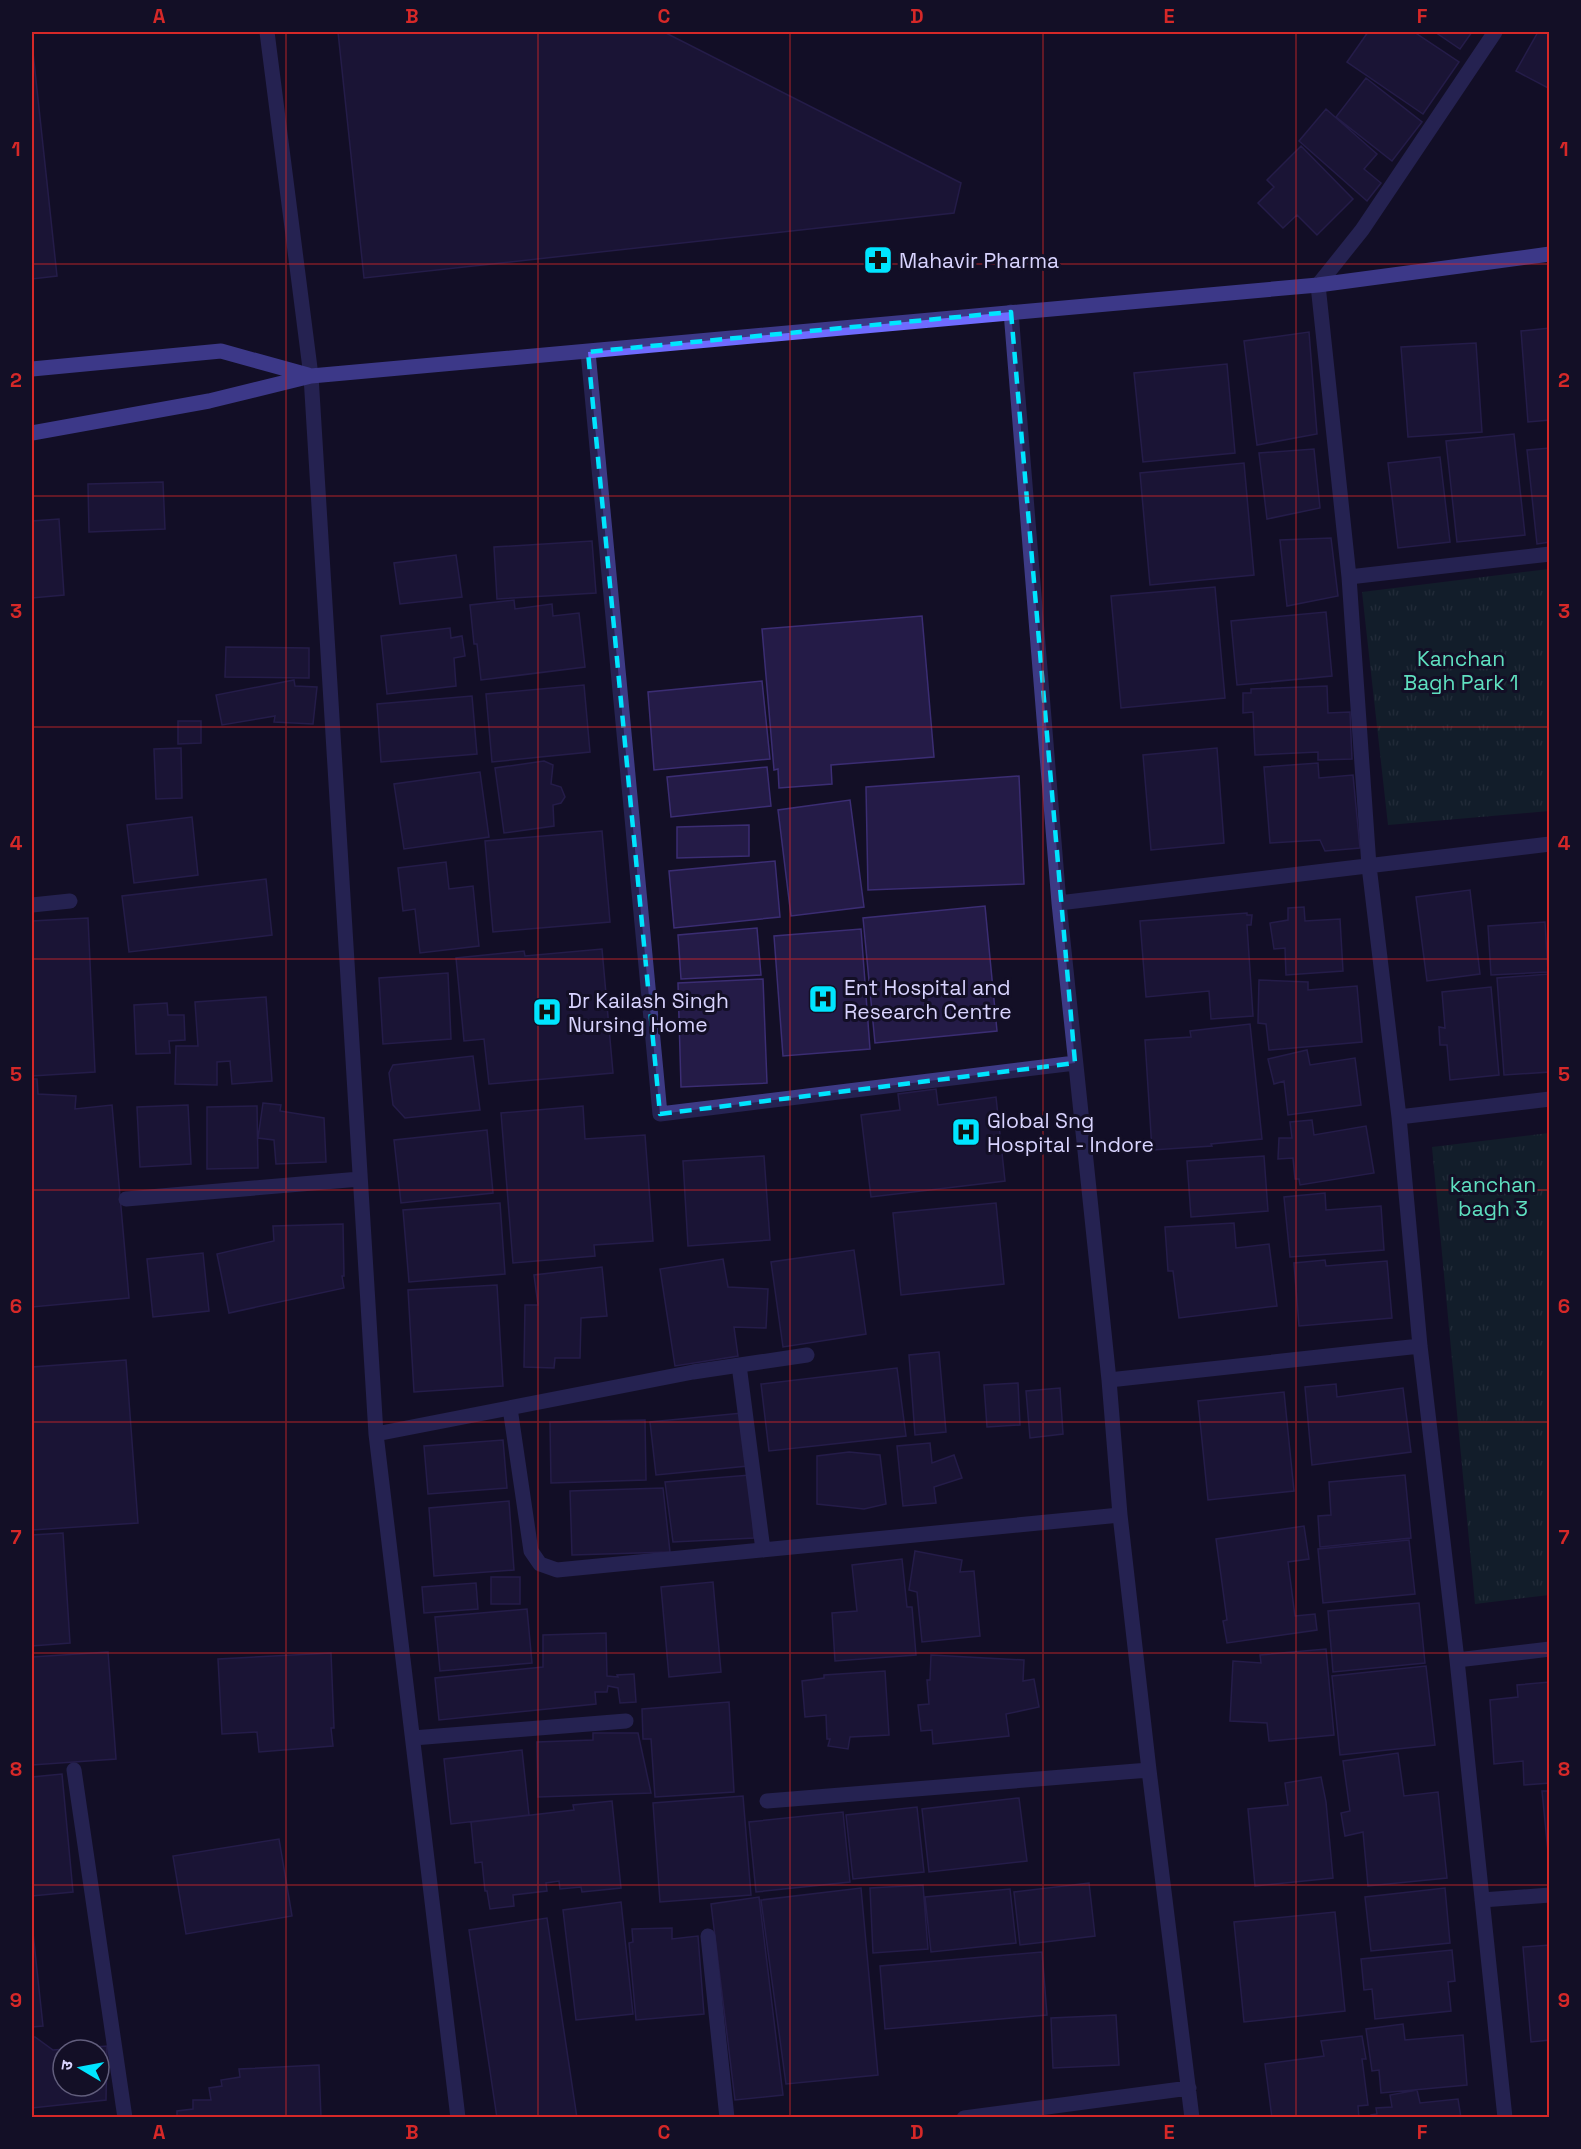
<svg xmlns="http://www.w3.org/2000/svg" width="1581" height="2149" font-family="'Space Grotesk','Noto Sans Devanagari',sans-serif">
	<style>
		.park { fill: url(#park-tufts) }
		.building { fill: #241b47; stroke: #3b2d73; stroke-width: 1.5; fill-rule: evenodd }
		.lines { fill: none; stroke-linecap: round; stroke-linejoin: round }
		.lane { stroke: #3d3a85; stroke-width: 15 }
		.street { stroke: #3d3a85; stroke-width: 15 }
		.secondary { stroke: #6f6bff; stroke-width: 15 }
		.marked { fill: none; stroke: #00e5ff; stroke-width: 4.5; stroke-dasharray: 12 8; stroke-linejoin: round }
		.grid { fill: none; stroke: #d62828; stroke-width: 1.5; stroke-opacity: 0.55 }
		.labels { text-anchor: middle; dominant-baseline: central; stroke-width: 6; stroke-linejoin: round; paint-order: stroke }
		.poi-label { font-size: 21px; fill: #d9d4ff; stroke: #130f26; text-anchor: start }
		.park-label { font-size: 21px; fill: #5fe0c0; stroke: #130f26 }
		.neatline { fill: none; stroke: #d62828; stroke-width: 2 }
		.grid-label { font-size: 20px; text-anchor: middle; font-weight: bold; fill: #d62828 }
	</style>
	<defs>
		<pattern id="park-tufts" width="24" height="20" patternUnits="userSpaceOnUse" patternTransform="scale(1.5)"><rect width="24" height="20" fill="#12302f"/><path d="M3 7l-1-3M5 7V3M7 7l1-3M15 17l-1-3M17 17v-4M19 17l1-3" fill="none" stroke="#344d4e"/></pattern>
	</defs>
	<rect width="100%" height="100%" fill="#130f26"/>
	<!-- park -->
	<path class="park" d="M1549 569V811L1388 825 1362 592Z
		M1549 1133V1595L1475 1604 1432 1147Z"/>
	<!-- building -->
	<path class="building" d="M338 32H664L961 183 954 213 364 278Z
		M1368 32H1414L1459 62 1423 114 1347 62Z
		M1435 32H1472L1460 49Z
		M1538 32H1550V89L1516 71Z
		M32 43 57 276 32 279Z
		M1366 78 1422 122 1392 161 1336 117Z
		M1326 109 1377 154 1364 169 1381 183 1367 201 1299 141Z
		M1301 146 1353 199 1317 235 1297 215 1283 228 1258 203 1274 187 1267 180Z
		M1550 328V420L1528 422 1521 331Z
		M1309 332 1317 434 1257 445 1244 341Z
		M1476 343 1482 432 1408 437 1401 347Z
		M1227 364 1235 453 1143 462 1134 373Z
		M1514 434 1525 535 1457 542 1446 441Z
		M1550 448V542L1537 544 1527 450Z
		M1314 449 1320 508 1267 519 1259 453Z
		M1440 457 1450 542 1398 548 1388 463Z
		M1244 463 1254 575 1150 585 1140 473Z
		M163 482 165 529 89 532 88 484Z
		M59 519 64 595 32 598V521Z
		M1331 538 1338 596 1287 606 1280 540Z
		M592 541 596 593 497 599 494 547Z
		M456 555 462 597 400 604 394 563Z
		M1215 587 1225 698 1121 708 1111 596Z
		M514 600 515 609 552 604 553 616 579 613 585 667 481 680 477 644H474L470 605Z
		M1326 612 1332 676 1237 685 1231 621Z
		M922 616 934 757 831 765 832 784 779 788 778 769 774 770 762 629Z
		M450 628 451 638 462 636 465 656 454 658 456 686 387 694 381 636Z
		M226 647 309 648V678L225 677Z
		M294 680 295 686 317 687 313 724 274 722 275 716 222 725 216 695Z
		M762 681 770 759 654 770 648 692Z
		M584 685 590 752 492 762 486 694Z
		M1327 686 1328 713 1350 712 1352 759 1318 760V752L1255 755 1253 712 1243 713V693H1251V689Z
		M472 696 477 754 381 762 377 704Z
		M178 721H201V743L178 744Z
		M181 748 182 798 156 799 154 749Z
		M1217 748 1224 843 1151 850 1143 755Z
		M544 761 553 765 551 784 561 787 565 797 561 803 553 805 554 826 504 833 495 768Z
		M1318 763 1319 778 1353 775 1360 848 1325 851 1320 840 1270 843 1264 767Z
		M767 767 771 806 671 817 667 777Z
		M480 772 489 837 404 849 394 784Z
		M1019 776 1024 884 868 890 866 787Z
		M850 800 864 907 791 916 778 810Z
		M192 817 198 875 134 883 127 825Z
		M749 825V856L677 858V827Z
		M602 831 610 922 493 932 485 841Z
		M775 861 780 917 674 928 669 871Z
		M446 862 449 889 473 886 479 946 420 953 415 909 403 911 398 868Z
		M266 879 272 935 129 952 122 896Z
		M1470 890 1480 974 1427 981 1416 897Z
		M985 906 997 1031 875 1043 863 918Z
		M1304 907 1305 921 1340 919 1343 971 1286 975 1285 948 1274 949 1270 923 1288 920V908Z
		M1247 913V915H1252L1251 925H1247L1253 1016 1211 1019 1209 991 1146 997 1140 921Z
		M88 918 95 1072 32 1076V921Z
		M1545 922 1548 972 1491 975 1488 926Z
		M757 928 761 975 681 979 678 935Z
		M861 929 870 1049 783 1056 774 936Z
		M602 949 613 1073 489 1084 484 1039 464 1041 456 958 524 951 525 956Z
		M448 973 451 1039 383 1044 379 978Z
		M1549 974 1550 1072 1504 1075 1497 978Z
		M763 979 767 1083 681 1087 678 983Z
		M1259 980 1308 982V990L1357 986 1362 1042 1269 1050 1266 1024 1258 1023Z
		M1491 987 1499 1075 1450 1080 1447 1045H1440L1439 1027 1445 1028 1442 992Z
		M266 997 272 1081 232 1084 230 1061 217 1062V1085L175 1084 176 1046H198L195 1002Z
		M167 1003 168 1015H184L185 1040 169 1041 170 1053 136 1054 134 1005Z
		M1250 1024 1262 1139 1211 1144 1212 1146 1152 1150 1145 1040 1191 1037 1190 1031Z
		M1307 1050 1310 1065 1355 1058 1361 1105 1288 1115 1284 1081 1274 1084 1268 1059Z
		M473 1056 480 1110 405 1118 393 1105 389 1073 393 1065Z
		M32 1079H37L38 1094 76 1096 75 1109 112 1105 129 1298 32 1307Z
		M936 1089 938 1105 996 1097 1005 1181 871 1197 861 1115 900 1110 898 1094Z
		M263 1103 281 1105 280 1111 324 1118 326 1162 276 1164 274 1140 258 1138Z
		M188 1105 191 1164 140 1167 137 1107Z
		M257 1106 258 1168 207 1169V1107Z
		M583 1106 585 1139 645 1135 653 1241 594 1245 595 1256 513 1263 501 1113Z
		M1312 1120 1314 1135 1366 1126 1374 1173 1300 1185 1299 1179H1295L1293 1158 1278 1159 1279 1138H1292L1290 1122Z
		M487 1130 493 1193 401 1203 394 1140Z
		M764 1156 770 1240 688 1246 683 1161Z
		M1264 1156 1268 1211 1191 1217 1187 1161Z
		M1325 1193 1326 1210 1381 1206 1384 1250 1290 1257 1284 1197Z
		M500 1203 505 1274 409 1282 403 1210Z
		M996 1203 1004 1284 901 1295 893 1213Z
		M1234 1223 1236 1248 1269 1244 1277 1306 1179 1318 1173 1271H1168L1165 1227Z
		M343 1224 344 1276H342L344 1288 229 1313 217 1254 274 1241 273 1226Z
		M854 1250 866 1334 783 1347 771 1262Z
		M203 1253 209 1311 153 1317 147 1259Z
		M723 1259 728 1287 768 1289 766 1328 734 1327 738 1356 675 1366 660 1269Z
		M1325 1260 1326 1266 1387 1261 1392 1318 1299 1326 1294 1263Z
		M602 1267 607 1316 581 1318 580 1358H555L554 1368 524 1367 525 1305H538L534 1275Z
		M497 1285 503 1386 414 1392 408 1290Z
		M939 1352 946 1432 915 1435 909 1355Z
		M126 1360 138 1523 32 1530V1367Z
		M897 1368 906 1436 769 1451 761 1384Z
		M1018 1383 1020 1425 987 1427 984 1385Z
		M1336 1384 1337 1397 1403 1388 1411 1452 1312 1465 1305 1387Z
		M1060 1388 1063 1434 1030 1438 1026 1391Z
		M1284 1392 1294 1491 1208 1500 1198 1401Z
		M742 1413 748 1466 656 1475 650 1422Z
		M645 1420 646 1480 551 1483 550 1422Z
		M503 1440 507 1488 428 1494 424 1446Z
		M930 1443 932 1463 954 1455 962 1478 934 1487 936 1503 903 1506 897 1446Z
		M849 1452 880 1455 886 1504 864 1509 817 1504V1456Z
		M750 1475 754 1538 673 1542 665 1482Z
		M1405 1475 1411 1538 1320 1547 1318 1516 1331 1515 1329 1482Z
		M663 1488 670 1552 572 1555 570 1491Z
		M509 1501 514 1570 434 1576 429 1508Z
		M1304 1526 1309 1559 1288 1562 1295 1616 1315 1614 1317 1630 1227 1643 1223 1621 1227 1620 1216 1539Z
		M63 1533 70 1643 32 1646V1535Z
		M1409 1540 1415 1594 1323 1603 1318 1549Z
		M915 1551 962 1560 960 1572 974 1571 980 1636 922 1642 917 1592 909 1590Z
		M902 1559 907 1607H912L916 1655 835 1661 832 1613 857 1611 852 1565Z
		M491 1577H520V1604H491Z
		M713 1582 721 1672 669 1677 661 1587Z
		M476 1583 478 1609 424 1613 422 1587Z
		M1419 1603 1425 1663 1333 1672 1328 1611Z
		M527 1609 532 1663 440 1671 435 1617Z
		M606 1633 607 1676 618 1677 617 1675 634 1674 636 1702 620 1703 618 1688 608 1686 607 1692H595L596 1704 439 1720 435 1678 543 1667V1635Z
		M1326 1649 1334 1735 1269 1741 1267 1723 1230 1721 1233 1661 1261 1663 1260 1655Z
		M108 1652 116 1759 32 1765V1657Z
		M331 1653 334 1728H331L333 1746 259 1752 257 1732 222 1734 218 1659Z
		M931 1655 1024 1660 1023 1681 1034 1679 1039 1707 1006 1714 1009 1736 933 1744 932 1730 921 1731 918 1705 929 1704 927 1680H930Z
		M1426 1666 1435 1745 1340 1755 1332 1676Z
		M885 1671 889 1735 850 1737 848 1749 828 1746 830 1739H827L826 1715 805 1717 802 1681 824 1678V1675Z
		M1550 1682V1783L1524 1785 1523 1761 1494 1764 1490 1700 1518 1697 1517 1685Z
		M729 1702 734 1792 655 1797 651 1739H643L642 1709Z
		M593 1733H638L651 1793 538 1797 537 1742 593 1740Z
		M522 1750 529 1815 451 1824 444 1759Z
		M1398 1753 1404 1796 1438 1792 1447 1878 1368 1886 1363 1832 1345 1836 1341 1813 1350 1811 1343 1761Z
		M62 1774 73 1892 32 1896V1777Z
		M1321 1777 1326 1802 1333 1878 1255 1886 1248 1809 1288 1805 1285 1783Z
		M1542 1791H1550V1872Z
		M743 1796 751 1895 660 1902 653 1803Z
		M1019 1798 1027 1861 929 1872 922 1809Z
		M612 1801 621 1888 582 1892 581 1887 560 1889 559 1881 546 1883 547 1891 513 1895 514 1906 490 1909 487 1891H485L482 1862 475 1863 471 1822 574 1810 573 1805Z
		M917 1807 924 1872 853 1879 846 1815Z
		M843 1812 850 1882 756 1892 749 1822Z
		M279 1839 292 1916 186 1934 173 1856Z
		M1089 1883 1095 1936 1020 1945 1014 1892Z
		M923 1885 928 1949 873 1953 870 1888Z
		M861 1888 878 2075 786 2084 761 1900Z
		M1445 1888 1450 1943 1371 1951 1365 1897Z
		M1010 1889 1016 1943 931 1952 925 1897Z
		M759 1897 783 2095 735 2100 711 1904Z
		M621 1902 633 2014 576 2020 563 1910Z
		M1335 1912 1345 2011 1244 2022 1234 1922Z
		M547 1918 577 2118H497L469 1930Z
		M672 1928V1939L698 1936 704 2014 636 2020 629 1943 633 1942 632 1929Z
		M32 1933H33L43 2026 32 2027Z
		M1550 1945V2040L1531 2042 1523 1947Z
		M1452 1950 1455 1981 1448 1982 1451 2011 1375 2019 1372 1989 1364 1990 1361 1959Z
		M1042 1952 1047 2015 885 2029 880 1966Z
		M1116 2015 1119 2065 1053 2068 1051 2018Z
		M1403 2024 1405 2040 1463 2035 1467 2085 1381 2093 1379 2070 1372 2071 1366 2029Z
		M1362 2036 1366 2059H1362L1368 2105 1358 2106 1359 2118H1272L1265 2064 1324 2056 1321 2041Z
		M32 2037H35L53 2050 107 2046 106 2100 32 2108ZM63 2050H99V2086H63Z
		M319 2065 321 2118H177V2111L193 2109V2100H211L209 2088 222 2086 221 2080 240 2077 239 2069Z
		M1417 2090 1420 2103 1458 2099 1461 2118H1371V2115L1377 2114 1376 2108 1392 2107 1390 2095Z"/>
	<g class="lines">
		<!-- lane -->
		<path class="lane" d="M1318 285 1362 230 1495 32
			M74 1770 125 2118"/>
		<!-- street -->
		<path class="street" d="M267 32 311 376 376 1434 458 2118
			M1318 285 1349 577 1369 866 1399 1117 1420 1346 1457 1660 1505 2118
			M1011 312 1059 903 1109 1380 1120 1515 1149 1770 1192 2118
			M588 352 660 1114 1075 1063
			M1349 577 1550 554
			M1059 903 1550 844
			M32 905 70 901
			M1399 1117 1550 1099
			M126 1199 360 1179
			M739 1365 763 1550
			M1109 1380 1420 1346
			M510 1408 531 1551 540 1564 557 1570 1120 1515
			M376 1434 693 1372 807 1355
			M1457 1660 1550 1649
			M413 1738 626 1721
			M767 1801 1149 1770
			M1482 1900 1550 1895
			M708 1936 727 2118
			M964 2118 1189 2088"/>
		<!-- secondary -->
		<path class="secondary" d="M32 369 221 351 308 375
			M32 433 209 401 311 376 1318 285 1550 254"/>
	</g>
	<!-- marked area -->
	<path d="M0 0H1581V2149H0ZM1011 312 1075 1063 660 1114 588 352Z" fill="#130f26" fill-opacity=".55" fill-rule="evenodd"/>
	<path class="marked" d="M1011 312 1075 1063 660 1114 588 352Z"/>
	<!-- grid -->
	<path class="grid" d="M286 32V2118M538 32V2118M790 32V2118M1043 32V2118M1296 32V2118M32 264H1550M32 496H1550M32 727H1550M32 959H1550M32 1190H1550M32 1422H1550M32 1653H1550M32 1885H1550"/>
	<!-- icons -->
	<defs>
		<g id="pharmacy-square" transform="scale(1.5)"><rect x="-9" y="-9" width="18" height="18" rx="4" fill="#00e5ff" stroke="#130f26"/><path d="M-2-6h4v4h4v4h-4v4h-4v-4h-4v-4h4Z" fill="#111"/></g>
		<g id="hospital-square" transform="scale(1.5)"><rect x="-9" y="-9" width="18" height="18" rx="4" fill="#00e5ff" stroke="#130f26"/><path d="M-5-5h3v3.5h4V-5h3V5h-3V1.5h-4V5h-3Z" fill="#111"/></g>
	</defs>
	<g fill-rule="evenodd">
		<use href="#pharmacy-square" x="878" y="260"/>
		<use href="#hospital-square" x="823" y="999"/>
		<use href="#hospital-square" x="547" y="1012"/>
		<use href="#hospital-square" x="966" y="1132"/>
	</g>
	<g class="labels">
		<!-- poi labels -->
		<g class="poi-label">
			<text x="899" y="260">Mahavir Pharma</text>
			<text x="844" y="987">Ent Hospital and<tspan x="844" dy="24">Research Centre</tspan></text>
			<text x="568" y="1000">Dr Kailash Singh<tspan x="568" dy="24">Nursing Home</tspan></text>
			<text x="987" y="1120">Global Sng<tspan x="987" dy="24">Hospital - Indore</tspan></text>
		</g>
		<!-- park labels -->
		<g class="park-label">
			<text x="1461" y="658">Kanchan<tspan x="1461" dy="24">Bagh Park 1</tspan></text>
			<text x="1493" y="1184">kanchan<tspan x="1493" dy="24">bagh 3</tspan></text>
		</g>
	</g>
	<!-- border -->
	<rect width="1581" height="2149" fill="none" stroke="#130f26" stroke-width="66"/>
	<!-- north arrow -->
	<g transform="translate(81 2068) rotate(280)"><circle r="28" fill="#130f26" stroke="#625e7d" stroke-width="1.5"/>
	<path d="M0-4.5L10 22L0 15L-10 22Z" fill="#00e5ff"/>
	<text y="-9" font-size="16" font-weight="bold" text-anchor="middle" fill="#d9d4ff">उ</text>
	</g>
	<rect x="33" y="33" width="1515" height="2083" class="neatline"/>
	<g class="grid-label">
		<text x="159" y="23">A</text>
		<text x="412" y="23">B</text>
		<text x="664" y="23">C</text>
		<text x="917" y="23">D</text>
		<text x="1169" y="23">E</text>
		<text x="1422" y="23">F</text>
		<text x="16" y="156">1</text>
		<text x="1564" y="156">1</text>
		<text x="16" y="387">2</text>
		<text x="1564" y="387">2</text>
		<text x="16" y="618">3</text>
		<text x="1564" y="618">3</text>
		<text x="16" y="850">4</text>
		<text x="1564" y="850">4</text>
		<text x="16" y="1081">5</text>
		<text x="1564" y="1081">5</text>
		<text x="16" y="1313">6</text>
		<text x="1564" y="1313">6</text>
		<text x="16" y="1544">7</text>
		<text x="1564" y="1544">7</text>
		<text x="16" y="1776">8</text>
		<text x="1564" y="1776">8</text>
		<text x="16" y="2007">9</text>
		<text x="1564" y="2007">9</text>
		<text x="159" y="2139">A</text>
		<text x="412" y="2139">B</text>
		<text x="664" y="2139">C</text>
		<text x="917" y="2139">D</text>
		<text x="1169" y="2139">E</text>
		<text x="1422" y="2139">F</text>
	</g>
</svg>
